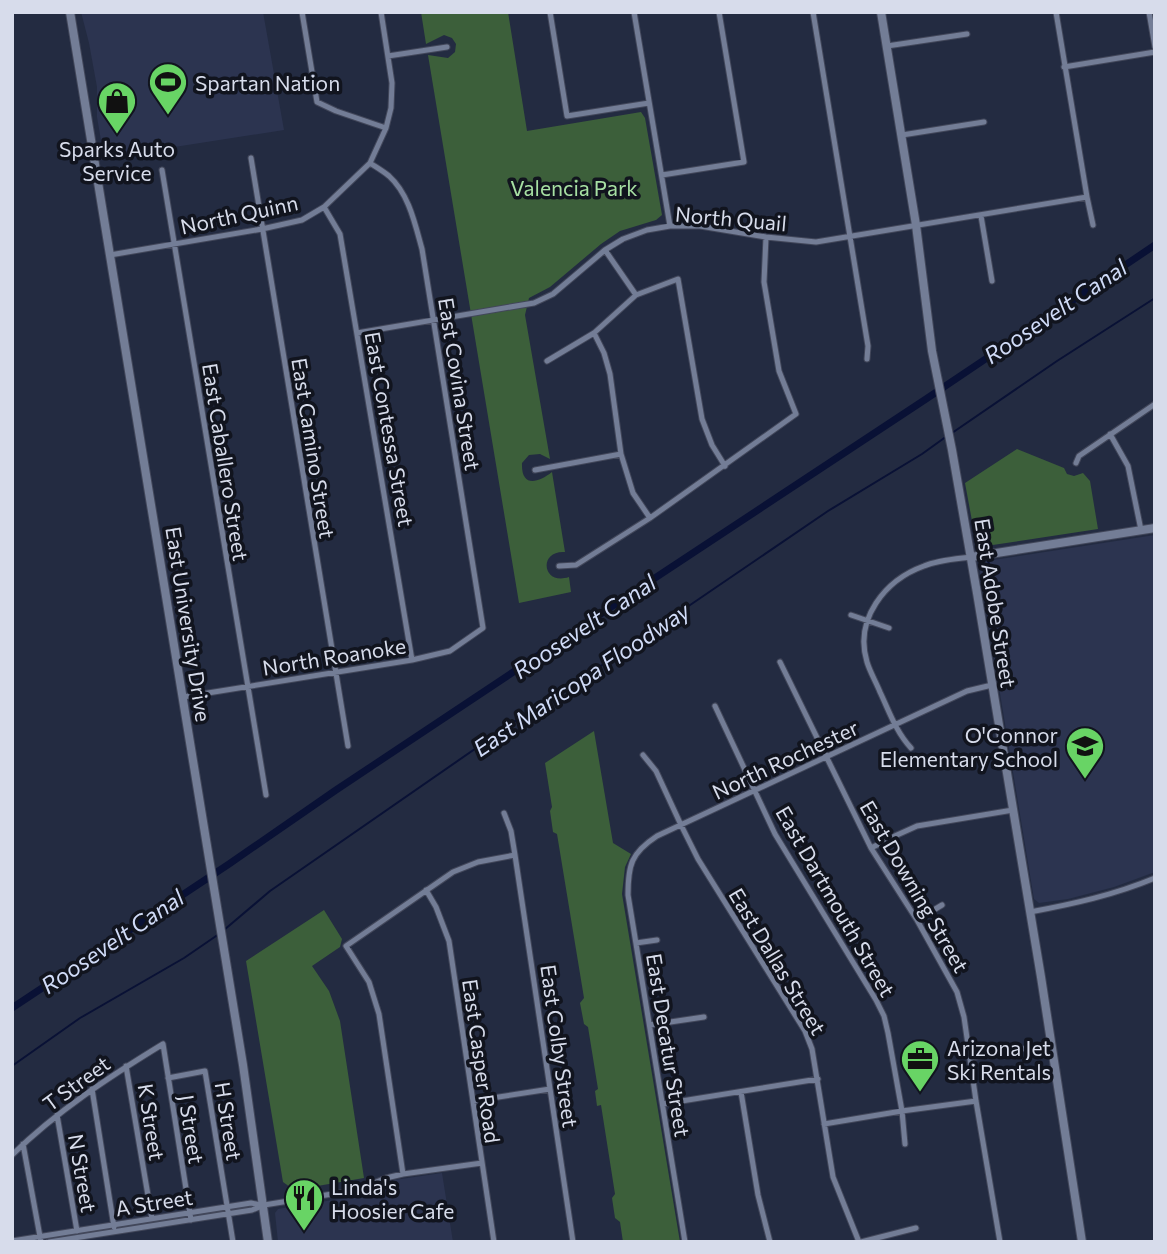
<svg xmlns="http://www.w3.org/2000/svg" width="1167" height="1254" font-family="Commissioner,sans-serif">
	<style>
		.built { fill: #2c3450 }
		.green { fill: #3c5f3a }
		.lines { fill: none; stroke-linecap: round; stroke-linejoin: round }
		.stream { stroke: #091135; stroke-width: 2 }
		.canal { stroke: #091135; stroke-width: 7 }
		.street-casing { stroke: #42475a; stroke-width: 7 }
		.secondary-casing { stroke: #42475a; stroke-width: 10 }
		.street { stroke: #737d96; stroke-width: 5 }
		.secondary { stroke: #737d96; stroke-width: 8 }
		.labels { text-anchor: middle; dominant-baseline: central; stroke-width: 7; stroke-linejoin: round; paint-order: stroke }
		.poi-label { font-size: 21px; fill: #d7dceb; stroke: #11141e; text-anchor: start }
		.park-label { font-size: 21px; fill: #a7e0a3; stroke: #11141e }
		.street-label { font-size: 21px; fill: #d7dceb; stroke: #11141e }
		.water-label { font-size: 23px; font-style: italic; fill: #d0dbf7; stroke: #11141e }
	</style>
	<rect width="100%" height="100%" fill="#232b41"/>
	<!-- built -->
	<path class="built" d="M81 12H263L284 130 104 158 97 117V87L89 43Z
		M1155 535V872L1114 887 1068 899 1039 903 1034 899 980 572 981 566 987 561Z
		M442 1173 453 1242H278L275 1213 278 1209 351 1197 394 1180Z"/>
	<!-- green -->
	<path class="green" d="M421 12H508L527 131 641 112 645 118 662 215 656 220 620 231 601 244 550 287 529 298 525 315 550 459 540 454 529 455 522 463C521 488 538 483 552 472L565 552C538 550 542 586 569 577L571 592 519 603 428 55 448 58 455 52 456 44 452 38 444 35 426 44Z
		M1017 449 1064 468 1067 474 1074 476 1083 473 1090 481 1098 529 986 546C980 547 976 544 975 537L965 483Z
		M594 731 613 843 631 854 625 867 622 894 680 1242H623L620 1222 615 1218 612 1198 615 1194 601 1105 597 1106 595 1091 598 1089 588 1027 584 1024 580 1003 584 998 557 834 553 832 550 811 552 807 545 763Z
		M324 910 342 939 340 947 312 966 329 991 340 1021 364 1178 294 1190 283 1182 246 961Z"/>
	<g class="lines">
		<!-- stream -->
		<path class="stream" d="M952 433 1057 361 1155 298
			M975 527 990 522
			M988 560 991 573
			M224 930 270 891 534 708 586 676 828 511 922 454 947 436
			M12 1066 80 1018 184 958 219 934"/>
		<!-- canal -->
		<path class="canal" d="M12 1008 229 864 336 790 608 609 926 399 1155 245"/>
		<!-- street casing -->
		<g class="street-casing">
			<path id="street" d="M381 12 392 83 391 108 386 128
				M550 12 567 116 649 103
				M634 12 670 226
				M813 12 868 346 867 359
				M1056 12 1087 197 1093 225
				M1149 12 1155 47
				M887 46 967 34
				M388 56 447 47
				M1064 67 1155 52
				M902 135 984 122
				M251 158 348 746
				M162 170 266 795
				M662 175 744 162 719 12
				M324 207 340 234 412 660
				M981 216 992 281
				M605 250 636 295
				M110 255 262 229 302 220 324 207 370 163 386 128 336 111 317 102 302 12
				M357 333 534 303 553 294 605 250 623 239 647 230 670 226H700L766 237 816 242 1087 197
				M594 333 604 353 610 374 621 454 633 493 650 518
				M547 361 594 333 636 295 678 279 702 419 712 445 725 466
				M1110 434 1128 466 1141 530
				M1076 463 1079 456 1155 404
				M535 470 621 454
				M559 566 576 565 650 518 796 414 779 371 764 282 766 237
				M851 615 889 628
				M780 662 871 848 917 920 957 992 964 1017 976 1101 1000 1242
				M183 697 412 660 450 651 483 628 422 249C415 224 409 194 389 176 383 171 376 167 370 163
				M715 706 775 834 876 1000 884 1016 888 1033 902 1111 905 1144
				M911 748C896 732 889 711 880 692 876 682 870 672 867 662 854 619 885 580 924 566 938 560 955 559 971 557
				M643 755 656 771 681 825 698 859 805 1031 812 1049 833 1177 859 1242
				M504 813 511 831 515 855 573 1242
				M871 848 897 835 917 826 1013 810
				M426 890 436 907 449 941 494 1242
				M1030 912C1073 904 1114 895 1155 878
				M917 920 942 905
				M636 943 657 940
				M650 1025 704 1017
				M970 1058 1051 1044
				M126 1066 152 1219
				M168 1078 205 1071 233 1242
				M92 1089 114 1227
				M741 1092 758 1195 770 1242
				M473 1101 550 1089
				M663 1104 818 1079
				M57 1115 77 1231
				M824 1124 902 1111 976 1101
				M23 1144 41 1242
				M12 1155C57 1111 109 1077 163 1044L191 1220
				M403 1174 379 1014 369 982 346 946 453 872 478 862 515 855
				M12 1241 251 1203 261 1205
				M49 1242 252 1210 264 1205 357 1190 386 1178 403 1174 482 1163
				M685 1242 628 895C628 865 631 853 657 836L967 691 992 685
				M861 1242 916 1228"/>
		</g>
		<!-- secondary casing -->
		<g class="secondary-casing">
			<path id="secondary" d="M70 12 243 1065 268 1242
				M881 12 916 225 932 351 952 450 977 593 1041 977 1082 1242
				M971 557 1155 528"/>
		</g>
		<!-- street -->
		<use href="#street" class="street"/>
		<!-- secondary -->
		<use href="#secondary" class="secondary"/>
	</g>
	<!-- icons -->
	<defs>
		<g id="stadium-pin" transform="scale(2.0125)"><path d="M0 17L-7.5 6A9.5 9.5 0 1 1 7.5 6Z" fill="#68d465" stroke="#11141e"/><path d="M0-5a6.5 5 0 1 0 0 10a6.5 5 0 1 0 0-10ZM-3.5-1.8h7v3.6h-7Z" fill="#111"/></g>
		<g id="shop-pin" transform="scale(2.0125)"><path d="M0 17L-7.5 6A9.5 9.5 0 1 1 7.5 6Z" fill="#68d465" stroke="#11141e"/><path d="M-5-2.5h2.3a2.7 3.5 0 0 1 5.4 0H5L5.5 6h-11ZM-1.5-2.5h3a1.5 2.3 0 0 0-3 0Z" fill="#111"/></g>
		<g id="school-pin" transform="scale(2.0125)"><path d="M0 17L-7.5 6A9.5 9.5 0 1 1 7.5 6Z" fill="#68d465" stroke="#11141e"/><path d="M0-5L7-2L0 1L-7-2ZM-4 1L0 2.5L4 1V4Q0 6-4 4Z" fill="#111"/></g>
		<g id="office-pin" transform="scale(2.0125)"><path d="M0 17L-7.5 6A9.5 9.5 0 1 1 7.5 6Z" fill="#68d465" stroke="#11141e"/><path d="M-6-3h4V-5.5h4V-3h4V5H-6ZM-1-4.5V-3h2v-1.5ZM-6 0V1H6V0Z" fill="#111"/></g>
		<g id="restaurant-pin" transform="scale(2.0125)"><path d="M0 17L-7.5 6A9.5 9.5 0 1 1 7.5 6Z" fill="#68d465" stroke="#11141e"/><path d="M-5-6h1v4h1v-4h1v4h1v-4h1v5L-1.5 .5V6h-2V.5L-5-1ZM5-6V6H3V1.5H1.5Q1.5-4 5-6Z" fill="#111"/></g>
	</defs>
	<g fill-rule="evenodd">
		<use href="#stadium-pin" x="168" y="82"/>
		<use href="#shop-pin" x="117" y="101"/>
		<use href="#school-pin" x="1085" y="746"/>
		<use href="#office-pin" x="920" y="1059"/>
		<use href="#restaurant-pin" x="304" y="1198"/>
	</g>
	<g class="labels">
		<!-- poi labels -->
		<g class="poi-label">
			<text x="195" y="82">Spartan Nation</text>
			<text x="117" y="148" text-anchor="middle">Sparks Auto<tspan x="117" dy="24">Service</tspan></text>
			<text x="1058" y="734" text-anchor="end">O'Connor<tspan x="1058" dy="24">Elementary School</tspan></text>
			<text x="947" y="1047">Arizona Jet<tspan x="947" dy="24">Ski Rentals</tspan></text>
			<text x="331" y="1186">Linda's<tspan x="331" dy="24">Hoosier Cafe</tspan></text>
		</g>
		<!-- park labels -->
		<g class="park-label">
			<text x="574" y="187">Valencia Park</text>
		</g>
		<!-- street labels -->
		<g class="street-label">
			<text transform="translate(239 214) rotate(-12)">North Quinn</text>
			<text transform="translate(731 218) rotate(5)">North Quail</text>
			<text transform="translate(460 384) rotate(81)">East Covina Street</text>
			<text transform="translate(390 429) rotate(80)">East Contessa Street</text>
			<text transform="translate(314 448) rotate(81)">East Camino Street</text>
			<text transform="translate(226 462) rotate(81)">East Caballero Street</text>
			<text transform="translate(996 603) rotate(81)">East Adobe Street</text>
			<text transform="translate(189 624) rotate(81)">East University Drive</text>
			<text transform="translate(334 656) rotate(-9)">North Roanoke</text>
			<text transform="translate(785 759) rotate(-25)">North Rochester</text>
			<text transform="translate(915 886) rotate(60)">East Downing Street</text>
			<text transform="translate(836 901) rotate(60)">East Dartmouth Street</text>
			<text transform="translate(778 961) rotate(59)">East Dallas Street</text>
			<text transform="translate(669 1045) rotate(81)">East Decatur Street</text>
			<text transform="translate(560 1046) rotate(82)">East Colby Street</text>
			<text transform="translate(482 1061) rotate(82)">East Casper Road</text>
			<text transform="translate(76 1083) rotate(-36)">T Street</text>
			<text transform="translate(229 1121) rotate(81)">H Street</text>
			<text transform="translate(152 1122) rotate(81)">K Street</text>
			<text transform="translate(192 1129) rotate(81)">J Street</text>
			<text transform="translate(83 1173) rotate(80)">N Street</text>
			<text transform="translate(154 1202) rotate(-9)">A Street</text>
		</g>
		<!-- water labels -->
		<g class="water-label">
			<text transform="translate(1055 311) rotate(-34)">Roosevelt Canal</text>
			<text transform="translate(584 626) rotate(-34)">Roosevelt Canal</text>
			<text transform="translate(581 679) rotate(-34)">East Maricopa Floodway</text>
			<text transform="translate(112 941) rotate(-34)">Roosevelt Canal</text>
		</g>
	</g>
	<!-- border -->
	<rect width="1167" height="1254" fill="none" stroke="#d7dceb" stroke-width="28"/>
</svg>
